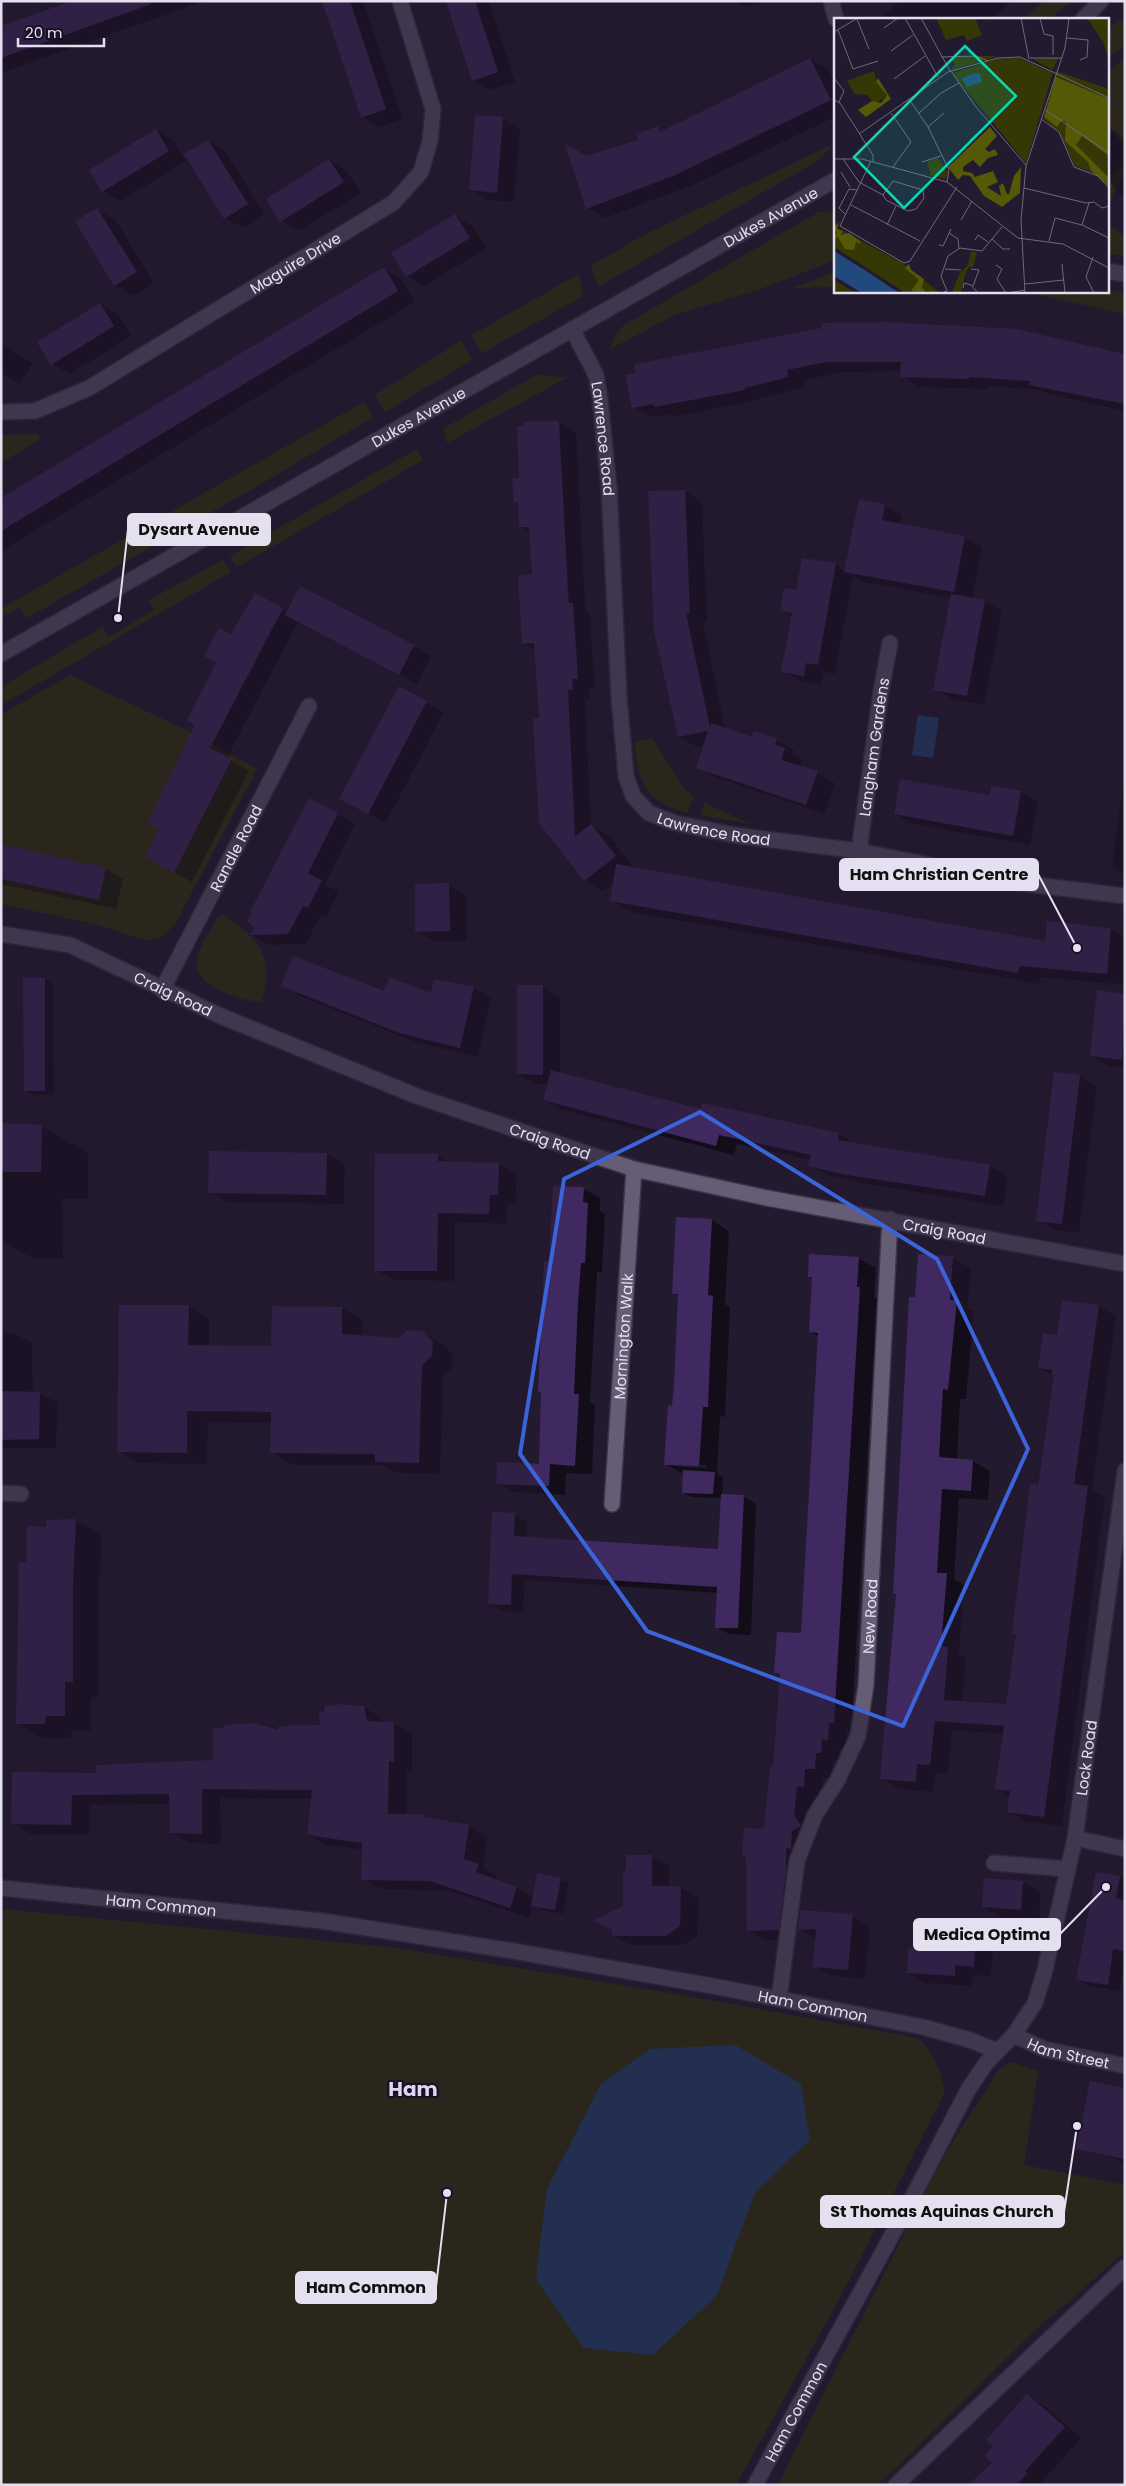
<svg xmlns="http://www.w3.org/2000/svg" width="1126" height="2486" font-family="Poppins,sans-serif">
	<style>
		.green { fill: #353705; fill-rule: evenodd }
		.water { fill: #22497b }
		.shadow { fill: #0007; fill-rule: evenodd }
		.building { fill: #402960 }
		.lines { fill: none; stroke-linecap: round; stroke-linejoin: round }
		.street-casing { stroke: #3b3546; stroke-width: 18 }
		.secondary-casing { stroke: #3b3546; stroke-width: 18 }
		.street { stroke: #655c75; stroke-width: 15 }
		.secondary { stroke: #655c75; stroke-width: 15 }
		.marked { fill: none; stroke: #3b64db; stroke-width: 4; stroke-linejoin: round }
		.labels { text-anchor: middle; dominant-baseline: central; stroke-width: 4.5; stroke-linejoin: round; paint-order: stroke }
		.street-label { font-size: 15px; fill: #e5e0ef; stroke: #181125 }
		.district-label { font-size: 20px; font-weight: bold; fill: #dfd6f3; stroke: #181125 }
		.inset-road { fill: none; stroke: #70697c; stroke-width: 1 }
		.view { fill: #0dd5b5; fill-opacity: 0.15; stroke: #0dd5b5; stroke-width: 2.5 }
		.inset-edge { fill: none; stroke: #e5e0ef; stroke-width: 2.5 }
		.leader { fill: none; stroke: #e5e0ef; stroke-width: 2 }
		.callout-dot { fill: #e5e0ef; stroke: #181125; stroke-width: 2 }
		.callout { fill: #e5e0ef; stroke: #e5e0ef; stroke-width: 2 }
		.callout-label { font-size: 16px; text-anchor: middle; font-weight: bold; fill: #111 }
	</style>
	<rect width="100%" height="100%" fill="#221a2f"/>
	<!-- green -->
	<path class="green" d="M1044 1H1071L1050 19H1023Z
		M1119 21H1125V44L1107 59V30Z
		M1125 58V145L1107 127V72Z
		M833 144 819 160 598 287 591 266 642 236Z
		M1125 163V174L1107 205V180Z
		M835 211V260L761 289 677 314 610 349 615 336 624 325 819 212Z
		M1107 225C1126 234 1125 235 1125 256L1107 253Z
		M835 272V287L792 288Z
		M579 274 583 296 482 353 472 335Z
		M1107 289 1125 293V314L1039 295 1040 291H1107Z
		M461 341 472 360 385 412 375 395Z
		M536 375 568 377 447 443 443 429Z
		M364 402 373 417 266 481 27 618 20 607 1 617V609Z
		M38 434 40 439 1 463V435Z
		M417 449 423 460 237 567 230 556Z
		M223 560 231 572 1 705V687L102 627 109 637 154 610 149 600Z
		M70 675 192 733 257 769 175 924 162 937 152 940 141 939 95 924 1 904V879L99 900 106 868 1 844V715ZM188 740 202 746 203 744 232 760 174 873 145 857 159 829 147 822 160 797 191 769 176 762Z
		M652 738 684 788 694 797 687 813C645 801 638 784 635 742Z
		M704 803 751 824 701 815Z
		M222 914C258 939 276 957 261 1002 241 1000 192 987 197 959 198 949 212 929 217 918Z
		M1 1909 397 1948 687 1996 917 2038C935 2053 940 2071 945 2092L842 2294 736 2485H1Z
		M1011 2062 1038 2071 1024 2165 1125 2185V2252L1032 2333 895 2469 877 2485H778L942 2159 998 2071Z"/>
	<!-- water -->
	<path class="water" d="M918 715 939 718 933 758 912 755Z
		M735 2045 801 2084 810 2140 755 2192 717 2295 653 2355 584 2348 536 2279 547 2189 601 2084 650 2049Z"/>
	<!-- shadow -->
	<path class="shadow" d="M75 1H205L1 73V27Z
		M323 1H363L403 119 379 127 362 117Z
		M447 1H489L515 82 490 90 473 80Z
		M737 1H762L746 7Z
		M901 1H1008L1010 3 990 19H884L882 16Z
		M810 59 828 69 835 83V117L693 185 605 218 587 208V157L639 141 658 128 664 131Z
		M502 119 520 129 514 202 488 200 471 190Z
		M1107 125 1125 139V196L1114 189V186L1107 181Z
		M156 130 173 140 186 161 121 201 103 191Z
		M208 141 226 151 264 214 243 228 225 218Z
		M330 160 347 171 361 193 299 231 281 221Z
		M97 209 115 219 154 283 133 296 115 285 76 222Z
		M455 216 473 226 487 248 424 286 406 276Z
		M384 269 401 279 415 302 1 551V500Z
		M100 304 118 314 131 336 70 374 52 364Z
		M1015 331 1125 355V411L1048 394 1041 390 987 386 986 389 919 387 902 376V371L844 372 804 380 805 387 739 404 673 417 669 414 651 417 633 407 627 376Z
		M1 344 33 363 20 384 1 373Z
		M559 422 576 432 585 603 586 612 590 615 595 688 589 689 590 700H585L591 826 609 836 633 867 631 868 1046 942 1111 929 1125 937V985L1040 977 1039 984 631 912 611 900 614 882 603 891 585 880 540 822V720L535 650 523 643 534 575 530 532 520 526V505L515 502 521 479Z
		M685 491 702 502 707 622H703L725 729 753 738 755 732 777 740 794 750 793 754 802 759 800 767 817 773 835 783 824 814 715 777 698 767 705 745 697 747 679 737Z
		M884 505 902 515 900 525 964 537 982 547 972 599 985 601 1002 611 984 705 952 699 935 689 952 598 863 582 853 576 835 674 824 672 821 685 800 681 783 671 793 617 781 610 797 591 803 559 836 565 846 571Z
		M301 587 431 656 417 684 298 622 227 758 249 771 192 882 164 867 161 829 197 725 232 636 255 595 288 613Z
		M399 687 444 712 386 823 358 809Z
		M1125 770V875L1112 867Z
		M1021 792 1038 802 1030 845 913 824 895 814Z
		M337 814 355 824 325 884 339 892 326 917 321 915 306 944 269 945 252 935Z
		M1 846 106 869 123 879 116 909 1 884Z
		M448 885 466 895 467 941H434L416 931Z
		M45 979 53 984 54 1095H33L25 1090Z
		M283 986 432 995 473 988 491 998 478 1057 418 1043 300 996Z
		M543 987 560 997V1073L702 1110 839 1134 857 1145 990 1166 1008 1176 1003 1206 861 1183 827 1175 809 1165 811 1160 737 1144 734 1155 562 1110 544 1100 548 1084H536L518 1074Z
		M1125 995V1068L1109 1066 1091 1056Z
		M1079 1076 1097 1086 1079 1233 1055 1230 1038 1220Z
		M1 1124 41 1126 88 1153V1199H62L63 1259 32 1258 1 1241Z
		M327 1154 345 1164 344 1204 227 1202 210 1192Z
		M377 1155 438 1156 450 1162 499 1164 517 1174 515 1204H507L506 1224 455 1222V1281L393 1280 376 1270Z
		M584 1189 600 1198V1211L605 1214 602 1272H597L590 1402 595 1405 592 1474 566 1473 565 1495 514 1492 497 1483 544 1465 543 1394 539 1391 550 1263Z
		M712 1220 729 1231 725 1304 730 1307 725 1417 720 1416 717 1474 723 1478 722 1496H743L756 1504 751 1635 729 1634 716 1627 718 1593 525 1580 523 1612 502 1611 489 1603 514 1514 527 1522 526 1538 720 1550 722 1498 691 1497 683 1492 684 1474 665 1464 673 1407 679 1296 674 1293ZM682 1464 706 1465 705 1468 682 1467Z
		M919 1255 953 1258 971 1268 968 1308 974 1311 966 1399H960L957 1460 973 1461 990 1471 988 1500 959 1498 954 1579 964 1585 959 1654 966 1658 962 1702 1007 1706 1017 1636 1013 1633 1055 1377 1039 1368 1058 1336 1099 1306 1116 1316 1092 1490 1105 1497 1062 1826 1026 1822 1009 1812 1010 1797 997 1789 1004 1734 952 1730 948 1774 935 1773 933 1792 899 1789 881 1778 897 1595 894 1593Z
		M858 1258 876 1268 874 1297 877 1299 851 1732H847L846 1749H840L839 1763 833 1762 832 1779 823 1778 822 1797 814 1796 811 1826 817 1836 810 1841 809 1858H803V1884L800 1911 852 1916 870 1926 865 1979 832 1976 814 1966 817 1939 797 1928 796 1939 766 1940 748 1930 747 1858 743 1856 766 1831 774 1768 781 1676 775 1673 802 1635 819 1337 810 1331 813 1279 809 1276Z
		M188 1306 209 1318V1347L273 1348 342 1308 362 1320V1337L399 1340 422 1332 443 1345 453 1354 452 1367 443 1378 440 1474 397 1473 382 1465H292L272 1453V1423L208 1422 207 1464 139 1463 118 1451Z
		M1 1333H14L32 1343 33 1393H40L58 1403 56 1448H1Z
		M75 1520 102 1535 98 1601 99 1697H91V1730L72 1731 71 1738H43L17 1723 28 1563 48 1528Z
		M364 1707 382 1718 383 1723H393L412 1734V1771H407L406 1815H425L434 1820 469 1826 487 1837 483 1868 497 1876 495 1880 517 1888 534 1898 561 1879 569 1884 563 1914 541 1910 533 1905 529 1918 450 1891 381 1889 363 1879V1850L326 1845 308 1835 312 1799 220 1798 221 1844 190 1843 171 1833V1804L90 1805 89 1835 31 1834 13 1824 97 1774 214 1761 277 1732 321 1726Z
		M651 1856 669 1866V1888H681L699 1898 697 1936 684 1945H630L613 1935V1931L596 1921 624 1907 628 1872Z
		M1097 1873 1125 1878V1961L1120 1991 1090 1987 1078 1980Z
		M985 1879 1023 1882 1041 1892 1039 1920 1001 1917 983 1907Z
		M927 1925 976 1929 994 1939 991 1976 973 1975 972 1986 926 1983 908 1973 926 1950Z
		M1125 2093V2165L1108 2155Z
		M1027 2395 1045 2406 1081 2438 1042 2482 1043 2485H970L994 2463Z"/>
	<!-- building -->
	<path class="building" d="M72 1H150L151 4 1 58V26Z
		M322 1H350L386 109 361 118Z
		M446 1H475L498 72 472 81Z
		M810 58 831 100 675 175 586 209 565 144 587 156 638 140 636 134 658 126 660 132Z
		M475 115 503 117 497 193 469 190Z
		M156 129 169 151 102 192 89 170Z
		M208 140 248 204 224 219 184 154Z
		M329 159 344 182 280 222 266 199Z
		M97 208 137 272 114 286 75 221Z
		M455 214 470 238 406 277 391 253Z
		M384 267 398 291 1 531V498Z
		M100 303 114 326 51 365 37 342Z
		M886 322 1016 329 1125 354V404L1029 385 1030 381 969 377V379L900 377 901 362H826L787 370 788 377 745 388V390L654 407V404L632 408 625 375 635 373 634 367 636 364 822 328V323Z
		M559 421 568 592 569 603H573L578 679H572L573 690H568L575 837 591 824 616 856 584 881 539 823 533 719 539 718 534 643 522 644 518 576 532 574 529 527H519L518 502 514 503 512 478H519L517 426H524L523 422Z
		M685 490 690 613H686L710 728 711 723 752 737 754 731 777 738 775 745 785 748 781 760 818 771 806 805 696 768 708 731 678 737 654 631 648 491Z
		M859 499 885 504 882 520 965 536 954 592 844 572Z
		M802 558 836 563 818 665 806 663 804 676 781 672 792 613 780 611 784 588 796 590Z
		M300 586 414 645 399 675 285 615Z
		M255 593 283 608 210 748 232 759 174 873 145 857 159 829 147 823 195 725 187 720 216 663 204 656 219 628 231 634Z
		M951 594 985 600 967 696 933 690Z
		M399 686 427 701 368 814 339 799Z
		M900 779 990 795 991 786 1021 791 1013 836 894 814Z
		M309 798 338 813 308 873 322 881 308 908 303 906 288 934 250 935 255 927 247 922 252 912H250Z
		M1 844 106 868 99 900 1 879Z
		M616 864 1045 941 1047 921 1111 928 1107 974 1020 966 1018 973 610 901Z
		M449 883 450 931 415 932V884Z
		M293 956 384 991 389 977 431 993 434 979 474 987 460 1048 399 1033 281 986Z
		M23 978H45V1091H24Z
		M517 985H543V1075L517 1074Z
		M1097 990 1125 994 1122 1060 1090 1056Z
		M551 1070 701 1109 702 1103 839 1133 838 1140 990 1165 985 1196 842 1174 808 1166 811 1155 719 1135 716 1146 543 1100Z
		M1054 1072 1080 1075 1062 1224 1036 1221Z
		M1 1123 42 1125 41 1172H1Z
		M209 1151 327 1153 326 1195 208 1193Z
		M375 1154H438V1161L499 1163 498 1195H490L489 1214 438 1213 437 1271H374Z
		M553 1186 584 1187 583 1202 588 1203 585 1263H581L578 1303 574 1394H579L575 1466 550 1464 549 1486 496 1484 497 1462 544 1464H539L541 1392H538L544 1261H549Z
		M676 1217 712 1219 708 1295 713 1296 710 1357 708 1407H703L699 1466 664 1465 668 1405 672 1406 674 1384 678 1294H672Z
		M809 1254 859 1257 857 1287H860L834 1723H829L828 1740 822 1739 821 1753H816L815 1769H805L804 1787H797L794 1815 801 1826 792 1831 791 1849 786 1848V1873L779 1930 747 1931 746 1857 742 1856 744 1828 764 1829 770 1767H773L780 1674 774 1673 777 1632 801 1633 818 1333 809 1332 812 1277H808Z
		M918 1254 953 1256 950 1300H957L948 1390 943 1389 939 1457 973 1460 971 1491 942 1489 937 1573H947L941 1646 948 1647 944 1700 1006 1704 1016 1634H1012L1030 1484 1038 1485 1054 1375H1051L1052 1370 1038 1368 1043 1333 1057 1335 1062 1300 1099 1305 1074 1484 1088 1486 1044 1817 1007 1812 1010 1791 995 1789 1004 1726 935 1721 930 1765 917 1764 916 1782 880 1779 896 1594H893L909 1297H915Z
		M119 1305H189L188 1345 271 1346 272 1306 342 1307V1334L398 1338 408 1330 422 1331 433 1341 432 1355 422 1366 419 1463 375 1462V1454L270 1453 271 1412 187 1411V1453L117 1452Z
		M1 1391 40 1392 39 1439 1 1440Z
		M683 1470 715 1472 713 1494 682 1493Z
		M721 1494 744 1495 738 1628H715L717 1587 512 1574 511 1605 488 1604 492 1512 515 1513 514 1536 718 1549Z
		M76 1519 73 1585V1682H65V1716H46L45 1724H16L19 1562H26L27 1526 46 1527 47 1520Z
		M335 1704 364 1706 367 1721 394 1722V1762L389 1761 388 1814H425V1817L469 1825 464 1859 479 1864 476 1872 517 1887 510 1908 430 1881 361 1880 362 1843 307 1835 312 1790 202 1789V1834L170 1833 169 1794 72 1795 71 1825 11 1824 12 1772 96 1773 95 1765 213 1760V1728H224L225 1725 255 1723 277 1730 279 1726 320 1725 319 1712H324L325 1705 334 1706Z
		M626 1855H652V1886H681L680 1926 666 1936H612V1930L593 1921 623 1906V1870L626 1871Z
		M1096 1872 1120 1876 1116 1899 1125 1900V1951L1113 1949 1108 1985 1076 1980Z
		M537 1873 561 1878 555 1910 531 1906Z
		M984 1878 1023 1881 1021 1910 982 1907Z
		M800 1910 853 1914 848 1970 813 1967 816 1929 798 1930Z
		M926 1924 976 1927 974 1967 955 1965V1976L907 1973 908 1948H924Z
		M1090 2081 1125 2088V2159L1076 2149Z
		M1027 2394 1065 2427 1025 2471 1027 2473 1017 2485H968L992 2463 985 2456 993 2446 986 2440Z"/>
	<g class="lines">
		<!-- street casing -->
		<g class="street-casing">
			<g id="street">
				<path d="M831 1 836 19"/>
				<path id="s1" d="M572 329 596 375 600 398 609 487 619 697 626 776 633 796 649 813 675 823 734 835 859 851 1020 883 1125 896"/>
				<path id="s2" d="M1 412 35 411 89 388 393 203 421 172 430 141 433 109 400 1"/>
				<path id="s3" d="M859 851 881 691 890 643"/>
				<path id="s4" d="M1 934 70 945 223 1017 419 1097 634 1169 767 1198 1125 1264"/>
				<path id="s5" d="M162 990 309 706"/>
				<path d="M1 1493 21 1494"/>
				<path id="s6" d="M612 1504 634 1169"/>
				<path d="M1075 1838 1125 1849"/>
				<path d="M994 1863 1068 1869"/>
				<path id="s7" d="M779 1999 797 1861 815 1815 838 1779 858 1736 866 1685 890 1219"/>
				<path d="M896 2485 1125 2267"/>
			</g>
		</g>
		<!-- secondary casing -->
		<g class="secondary-casing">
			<g id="secondary">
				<path d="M1083 19 1101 1"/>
				<path d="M1107 271 1125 274"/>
				<path id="s8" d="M1 654 835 180"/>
				<path id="s9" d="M1 1888 322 1921 513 1951 718 1987 923 2027 970 2040 997 2051"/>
				<path id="s10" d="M1014 2035 1044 2049 1125 2066"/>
				<path id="s11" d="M755 2485 909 2204 968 2090 986 2063 1014 2035 1035 2003 1045 1970 1075 1838 1125 1471"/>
			</g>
		</g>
		<!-- street -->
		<use href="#street" class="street"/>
		<!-- secondary -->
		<use href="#secondary" class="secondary"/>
	</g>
	<!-- marked area -->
	<path d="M0 0H1126V2486H0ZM700 1112 937 1259 1028 1449 903 1726 647 1631 520 1454 564 1179Z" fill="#221a2f" fill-opacity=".55" fill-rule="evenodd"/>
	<path class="marked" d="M700 1112 937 1259 1028 1449 903 1726 647 1631 520 1454 564 1179Z"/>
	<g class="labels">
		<!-- street labels -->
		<g class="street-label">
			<text stroke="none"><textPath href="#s8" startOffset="885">Dukes Avenue</textPath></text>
			<text stroke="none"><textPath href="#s2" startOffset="334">Maguire Drive</textPath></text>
			<text stroke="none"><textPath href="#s8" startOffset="480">Dukes Avenue</textPath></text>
			<text stroke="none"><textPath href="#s1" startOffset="116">Lawrence Road</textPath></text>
			<text stroke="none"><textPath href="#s3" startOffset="105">Langham Gardens</textPath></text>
			<text stroke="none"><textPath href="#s1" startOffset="566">Lawrence Road</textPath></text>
			<text stroke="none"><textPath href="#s5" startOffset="160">Randle Road</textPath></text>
			<text stroke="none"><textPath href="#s4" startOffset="184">Craig Road</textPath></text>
			<text stroke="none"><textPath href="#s4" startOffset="589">Craig Road</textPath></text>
			<text stroke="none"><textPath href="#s4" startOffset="994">Craig Road</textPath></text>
			<text stroke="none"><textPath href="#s6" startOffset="168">Mornington Walk</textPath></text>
			<text stroke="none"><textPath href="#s7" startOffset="399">New Road</textPath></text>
			<text stroke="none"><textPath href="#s11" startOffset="810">Lock Road</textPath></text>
			<text stroke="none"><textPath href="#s9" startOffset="161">Ham Common</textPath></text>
			<text stroke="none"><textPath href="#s9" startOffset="821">Ham Common</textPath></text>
			<text stroke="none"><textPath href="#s10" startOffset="58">Ham Street</textPath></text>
			<text stroke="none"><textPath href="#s11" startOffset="84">Ham Common</textPath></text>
		</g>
		<!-- district labels -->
		<g class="district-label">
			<text x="413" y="2089">Ham</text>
		</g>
	</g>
	<!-- overview -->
	<g transform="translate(834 18)">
		<rect width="275" height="275" fill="#221a2f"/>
		<path d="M102 0H141L148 17 133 23 130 17 112 22ZM253 0H275V41L269 24ZM116 38H160L162 39 117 52 121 47ZM185 40 219 55 192 145 120 57 122 54 162 41ZM224 40 219 52 200 42V41ZM40 53 43 64 53 77 42 86 33 77 21 76 13 63ZM222 53 275 71V168L264 156 241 148 226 115 210 101ZM104 140 114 154 111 161 72 151 97 157 93 144ZM0 208 70 246 106 275H72L0 229ZM137 233 143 235 139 249H135L131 257 127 275H118L125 256 134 247ZM0 262 20 274 23 275H0Z" fill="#353705"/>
		<path d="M222 59 275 81V138L248 118 242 127 275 160V168L257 153 254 144 231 123 232 104 228 102 223 109 210 99ZM44 60 57 81 32 99 24 92 38 83 47 85 53 77 42 64ZM156 109 163 118 151 131 155 134 161 131 164 137 154 140 146 149 139 142 129 149V153L138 155 141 159 159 153 164 164 153 169 167 178 165 168 169 165 173 176H175L180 158 187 149 186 175 168 189 150 178 136 158 129 157 124 162 114 149ZM5 204 3 211 9 213 6 217 15 215 26 223 27 226 22 224 20 232 11 231 4 219 0 220 3 215 0 209ZM75 246 77 252 90 261 88 269 92 275 77 273 85 262 71 250Z" fill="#555806"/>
		<path d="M141 55H146L148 64 133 69 128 60ZM0 233 29 251 65 275H28L0 258Z" fill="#22497b"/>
		<path class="inset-road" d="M71 0 104 59M87 0 116 53M187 0 195 41M206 0 210 16 219 18V37M23 1 35 31M50 10 64 0M4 12 19 51 44 43M0 14 22 1M233 20 254 22 253 39 246 42M57 33 79 17M107 39 142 38 154 43M196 40H227M117 53 142 89 192 147M221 55 275 80M0 60 10 73 5 84M60 61 91 38M75 81 94 109 115 152 113 164M0 82 6 85 39 137V144M210 91 275 135M57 95 77 124 59 149M85 95 107 75 125 65M207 101 225 114 240 149 264 158 275 170M94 109 110 95M25 116 114 54 164 40 186 39 221 55M136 122 155 106M0 141H28L113 164 184 220 229 226 275 250M9 141 25 164 49 177M37 143 6 208 70 245 76 243 123 169M88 144 107 138M7 154 16 169M59 163 89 172 90 180 82 191 74 193 52 182 49 177ZM190 170 252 185 260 184 268 190 275 188M17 187 86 223M11 196 5 190 15 171 23 172M127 202 138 183M53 207 62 188M248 207 255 185M115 215 124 221 125 231M158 221 169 231H176M141 222 144 217 154 224M215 223 221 200 248 207 275 220M105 227 109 228 117 211M259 239 252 259 260 275M228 246 231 275M162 247 168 251 163 261 172 275M111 251 127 252M137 251 145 252 139 268M191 266 230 262M129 270 130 265 137 267 144 275M110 274 113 273 107 258 114 238 126 230 148 233 168 209M174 275 191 272M191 275 187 202 192 148 231 30 235 0"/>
		<path class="view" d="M131 28 182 78 70 190 20 139Z"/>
		<rect width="275" height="275" class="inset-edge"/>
	</g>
	<!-- callouts -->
	<path class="leader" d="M118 618L128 529M1077 948L1038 874M1106 1887L1060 1934M1077 2126L1064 2212M447 2193L436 2287"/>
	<g class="callout-dot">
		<circle cx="118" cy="618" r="5"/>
		<circle cx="1077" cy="948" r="5"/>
		<circle cx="1106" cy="1887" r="5"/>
		<circle cx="1077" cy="2126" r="5"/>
		<circle cx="447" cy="2193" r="5"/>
	</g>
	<g class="callout">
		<rect x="128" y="514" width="142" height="31" rx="5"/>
		<rect x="840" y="859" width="198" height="31" rx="5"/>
		<rect x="914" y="1919" width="146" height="31" rx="5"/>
		<rect x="821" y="2196" width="243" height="31" rx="5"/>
		<rect x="296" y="2272" width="140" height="31" rx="5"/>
	</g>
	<g class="callout-label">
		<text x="199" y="535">Dysart Avenue</text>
		<text x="939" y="880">Ham Christian Centre</text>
		<text x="987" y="1940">Medica Optima</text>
		<text x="942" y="2217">St Thomas Aquinas Church</text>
		<text x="366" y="2293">Ham Common</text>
	</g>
	<!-- border -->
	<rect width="1126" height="2486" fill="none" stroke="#e5e0ef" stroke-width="5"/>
	<!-- scale -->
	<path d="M18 38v8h86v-8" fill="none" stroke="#e5e0ef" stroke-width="2.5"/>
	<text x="25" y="38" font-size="15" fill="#e5e0ef" stroke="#181125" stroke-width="4" paint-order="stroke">20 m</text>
</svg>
